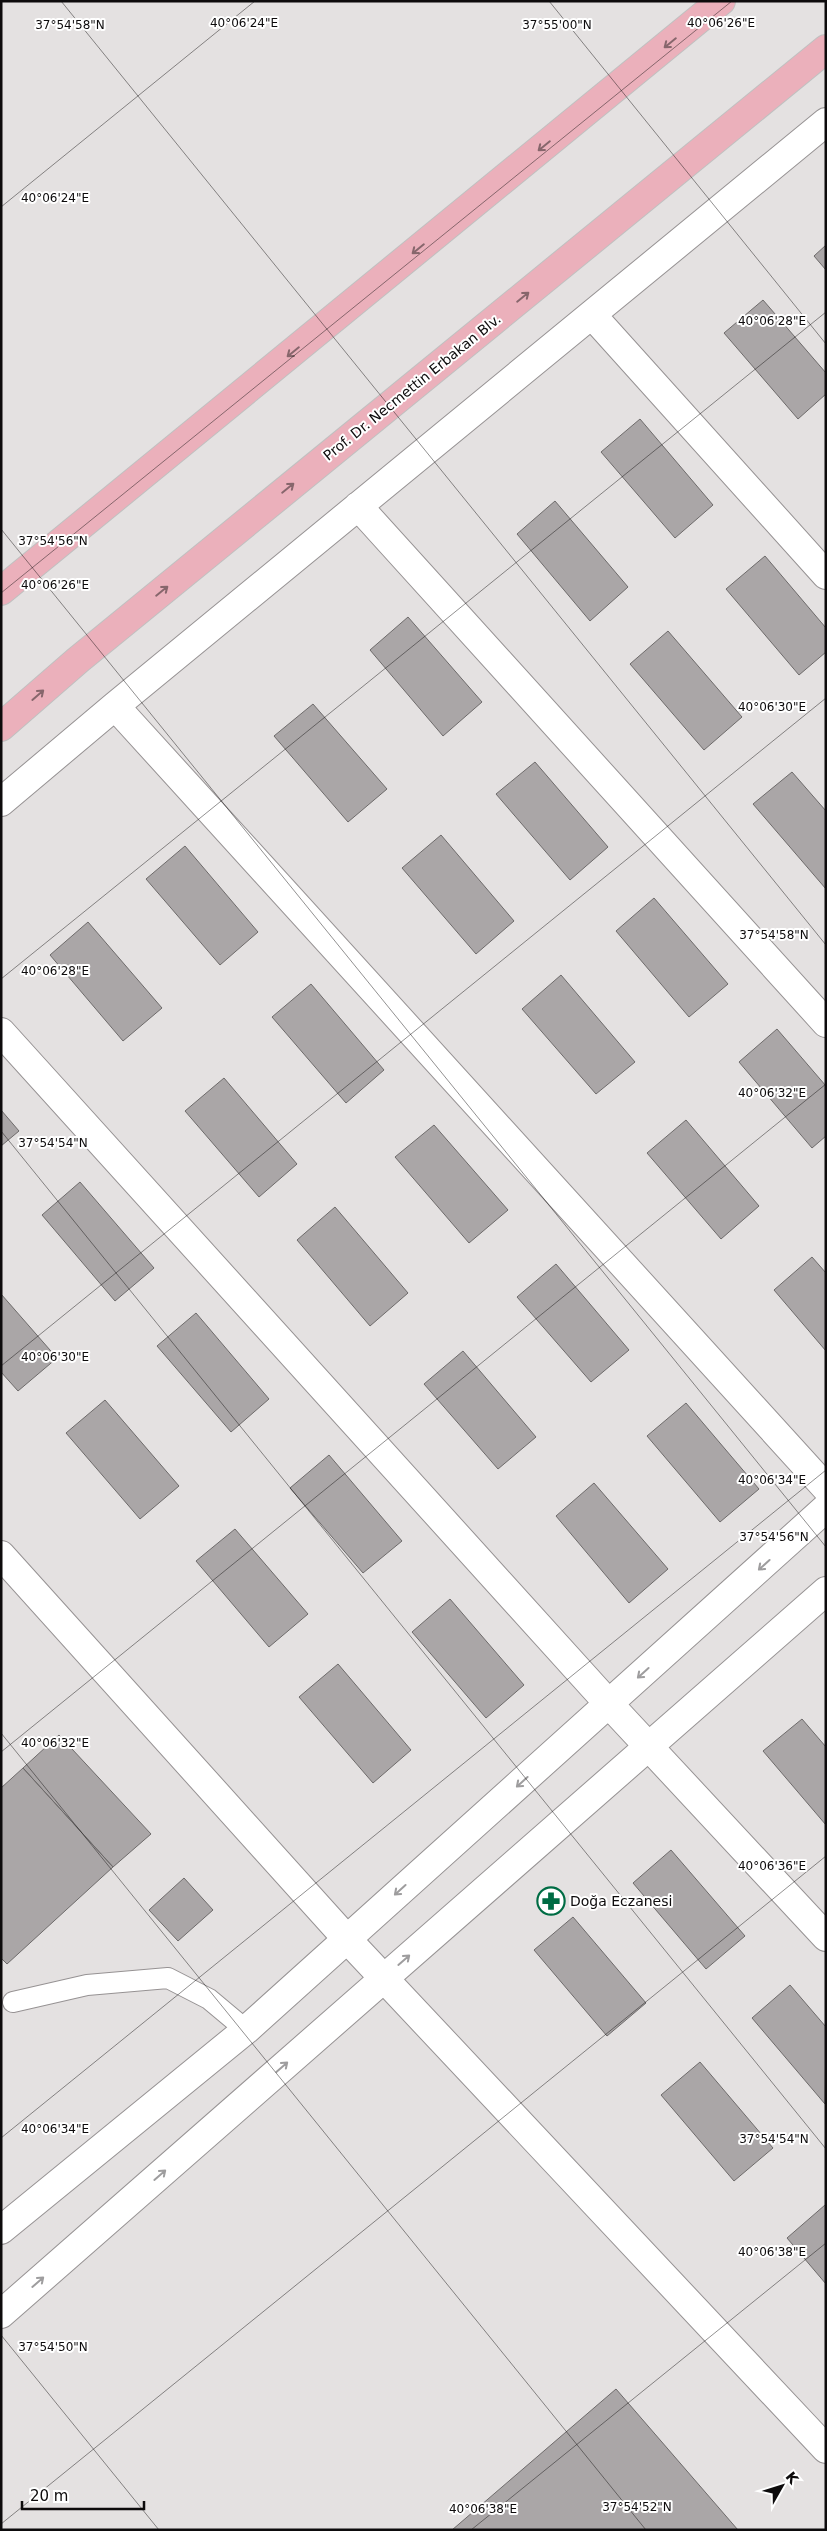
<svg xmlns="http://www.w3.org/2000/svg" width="827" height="2531" font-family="'DejaVu Sans',sans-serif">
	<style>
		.building { fill: #aaa6a7; stroke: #6e6b6b }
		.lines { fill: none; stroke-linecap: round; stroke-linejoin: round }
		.service-casing { stroke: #969293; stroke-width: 22 }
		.minor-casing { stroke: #969293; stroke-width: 30 }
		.tertiary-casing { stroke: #969293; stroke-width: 30 }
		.primary-casing { stroke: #c0c0c0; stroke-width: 30 }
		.service { stroke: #fff; stroke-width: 20 }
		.minor { stroke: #fff; stroke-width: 28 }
		.tertiary { stroke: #fff; stroke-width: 28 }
		.primary { stroke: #ebb0bb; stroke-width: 28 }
		.oneway { stroke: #87666c }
		.oneway2 { stroke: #9e9d9e }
		.ticks { fill: none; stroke: #0d0b0c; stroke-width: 1; stroke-opacity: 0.45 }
		.labels { text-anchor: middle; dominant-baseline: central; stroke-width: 4; stroke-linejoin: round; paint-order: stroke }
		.street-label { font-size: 14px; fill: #0d0b0c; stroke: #fff }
		.poi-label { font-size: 14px; fill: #0d0b0c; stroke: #fff; text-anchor: start }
		.ticks-label { font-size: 12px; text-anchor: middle; fill: #0d0b0c; stroke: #fff; stroke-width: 4; stroke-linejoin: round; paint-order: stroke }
	</style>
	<rect width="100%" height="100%" fill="#e4e1e1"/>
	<!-- building -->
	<path class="building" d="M826 245V270L814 256Z
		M763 300 826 373V394L798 419 724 333Z
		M640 419 713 505 675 538 601 452Z
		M555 501 628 587 590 621 517 534Z
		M765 556 826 628V652L799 675 726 589Z
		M408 617 482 702 443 736 370 650Z
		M668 631 742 717 704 750 630 664Z
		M313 704 387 789 348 822 274 736Z
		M535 762 608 847 570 880 496 794Z
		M792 772 826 811V889L753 804Z
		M441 835 514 921 476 954 402 868Z
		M185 846 258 932 220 965 146 879Z
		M654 898 728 984 689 1017 616 931Z
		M88 922 162 1008 123 1041 50 955Z
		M561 975 635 1062 596 1094 522 1009Z
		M311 984 384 1070 346 1103 272 1017Z
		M777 1029 826 1086V1136L812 1148 739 1062Z
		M224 1078 297 1164 259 1197 185 1111Z
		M1 1110 19 1131 1 1146Z
		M686 1120 759 1206 721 1239 647 1153Z
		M434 1125 508 1210 469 1243 395 1157Z
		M80 1182 154 1268 115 1301 42 1215Z
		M335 1207 408 1293 370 1326 297 1240Z
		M812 1257 826 1273V1351L774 1290Z
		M556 1264 629 1350 591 1382 517 1297Z
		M1 1294 57 1358 18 1391 1 1372Z
		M196 1313 269 1399 231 1432 157 1346Z
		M463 1351 536 1437 498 1469 424 1384Z
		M105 1400 179 1486 140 1519 66 1433Z
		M686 1403 759 1489 720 1522 647 1436Z
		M329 1455 402 1541 363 1573 290 1488Z
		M594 1483 668 1569 629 1603 556 1516Z
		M235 1529 308 1614 269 1647 196 1561Z
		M450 1599 524 1685 486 1718 412 1632Z
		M338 1664 411 1750 373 1783 299 1697Z
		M802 1719 826 1747V1825L763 1751Z
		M59 1735 151 1834 113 1867 23 1768Z
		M23 1768 113 1867 7 1964 1 1958V1788Z
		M671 1850 745 1936 706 1969 633 1883Z
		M184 1878 213 1910 178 1941 149 1910Z
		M573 1917 646 2003 607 2036 534 1950Z
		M790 1985 826 2027 825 2104 752 2018Z
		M700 2062 773 2148 734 2181 661 2095Z
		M825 2205 826 2206V2284L787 2238Z
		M616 2389 738 2530H452Z"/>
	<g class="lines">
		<!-- service casing -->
		<g class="service-casing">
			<path id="service" d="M13 2002 87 1985 168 1978 209 1999 246 2030"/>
		</g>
		<!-- minor casing -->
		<g class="minor-casing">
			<path id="minor" d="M592 315 826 575
				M358 506 826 1023
				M115 706 826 1488
				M1 802 115 706 826 122
				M1 1032 609 1704 826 1937
				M1 1555 346 1938 826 2449"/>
		</g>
		<!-- tertiary casing -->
		<g class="tertiary-casing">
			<path id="tertiary" d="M1 2230 246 2030 826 1508
				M1 2314 826 1591"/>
		</g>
		<!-- primary casing -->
		<g class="primary-casing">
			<path id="primary" d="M1 591 721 1
				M1 727 78 660 826 49"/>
		</g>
		<!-- service -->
		<use href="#service" class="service"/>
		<!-- minor -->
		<use href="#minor" class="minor"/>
		<!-- tertiary -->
		<use href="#tertiary" class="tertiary"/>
		<!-- primary -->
		<use href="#primary" class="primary"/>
	</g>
	<!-- one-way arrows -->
	<defs><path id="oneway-shaft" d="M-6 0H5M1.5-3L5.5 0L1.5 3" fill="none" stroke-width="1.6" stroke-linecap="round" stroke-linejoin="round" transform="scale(1.25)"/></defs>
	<g class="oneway">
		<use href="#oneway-shaft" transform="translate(670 43) rotate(141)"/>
		<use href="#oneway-shaft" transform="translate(544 146) rotate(141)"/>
		<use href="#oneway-shaft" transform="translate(418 249) rotate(141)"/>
		<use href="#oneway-shaft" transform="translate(523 297) rotate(-39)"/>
		<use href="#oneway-shaft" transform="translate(293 352) rotate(141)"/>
		<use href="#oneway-shaft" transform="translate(288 488) rotate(-39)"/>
		<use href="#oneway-shaft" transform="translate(162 591) rotate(-39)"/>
		<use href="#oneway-shaft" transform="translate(38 695) rotate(-41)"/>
	</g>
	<g class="oneway2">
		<use href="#oneway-shaft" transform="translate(764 1565) rotate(138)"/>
		<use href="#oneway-shaft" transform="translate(643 1673) rotate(138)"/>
		<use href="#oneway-shaft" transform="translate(522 1782) rotate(138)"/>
		<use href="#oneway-shaft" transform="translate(400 1890) rotate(138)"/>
		<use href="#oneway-shaft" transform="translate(404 1960) rotate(-41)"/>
		<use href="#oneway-shaft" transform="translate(282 2067) rotate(-41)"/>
		<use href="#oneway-shaft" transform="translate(160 2175) rotate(-41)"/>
		<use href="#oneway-shaft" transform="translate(38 2282) rotate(-41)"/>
	</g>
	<!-- ticks -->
	<path class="ticks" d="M61 1 826 945M549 1 826 344M1 207 255 1M1 529 826 1547M1 593 732 1M1 979 826 312M1 1131 826 2149M1 1366 826 698M1 1733 646 2530M1 1752 826 1084M1 2138 826 1470M1 2335 159 2530M1 2524 826 1856M471 2530 826 2243"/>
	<!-- icons -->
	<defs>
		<g id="pharmacy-ring" transform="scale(1.4375)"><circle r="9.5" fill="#fff" stroke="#006c44" stroke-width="1.5"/><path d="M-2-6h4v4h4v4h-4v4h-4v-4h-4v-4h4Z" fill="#006c44"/></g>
	</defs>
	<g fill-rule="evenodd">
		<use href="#pharmacy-ring" x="551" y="1901"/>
	</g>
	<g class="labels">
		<!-- street labels -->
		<g class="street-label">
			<text transform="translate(412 387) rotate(-39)">Prof. Dr. Necmettin Erbakan Blv.</text>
		</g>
		<!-- poi labels -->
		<g class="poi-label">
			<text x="570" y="1901">Doğa Eczanesi</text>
		</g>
	</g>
	<g class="ticks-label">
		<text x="721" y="27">40°06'26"E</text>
		<text x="244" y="27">40°06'24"E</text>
		<text x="70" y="29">37°54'58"N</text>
		<text x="557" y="29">37°55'00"N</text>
		<text x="55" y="202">40°06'24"E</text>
		<text x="772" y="325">40°06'28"E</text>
		<text x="53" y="545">37°54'56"N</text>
		<text x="55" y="589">40°06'26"E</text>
		<text x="772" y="711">40°06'30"E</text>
		<text x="774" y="939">37°54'58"N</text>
		<text x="55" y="975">40°06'28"E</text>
		<text x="772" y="1097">40°06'32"E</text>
		<text x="53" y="1147">37°54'54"N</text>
		<text x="55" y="1361">40°06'30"E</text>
		<text x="772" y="1484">40°06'34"E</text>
		<text x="774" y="1541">37°54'56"N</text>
		<text x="55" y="1747">40°06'32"E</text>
		<text x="772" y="1870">40°06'36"E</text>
		<text x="55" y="2133">40°06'34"E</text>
		<text x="774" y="2143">37°54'54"N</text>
		<text x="772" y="2256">40°06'38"E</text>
		<text x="53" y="2351">37°54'50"N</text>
		<text x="637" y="2511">37°54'52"N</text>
		<text x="483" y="2513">40°06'38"E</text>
	</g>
	<!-- border -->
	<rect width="827" height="2531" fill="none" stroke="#0d0b0c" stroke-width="5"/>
	<!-- north arrow -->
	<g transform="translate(782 2486) rotate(51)" stroke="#ffffff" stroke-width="4" paint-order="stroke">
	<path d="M0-4L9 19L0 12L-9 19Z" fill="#0d0b0c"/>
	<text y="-8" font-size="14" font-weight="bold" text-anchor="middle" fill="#0d0b0c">K</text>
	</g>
	<!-- scale -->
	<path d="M22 2501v8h122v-8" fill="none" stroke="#0d0b0c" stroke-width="2.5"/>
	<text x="30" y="2501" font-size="15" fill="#0d0b0c" stroke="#ffffff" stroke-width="4" paint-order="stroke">20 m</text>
</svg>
